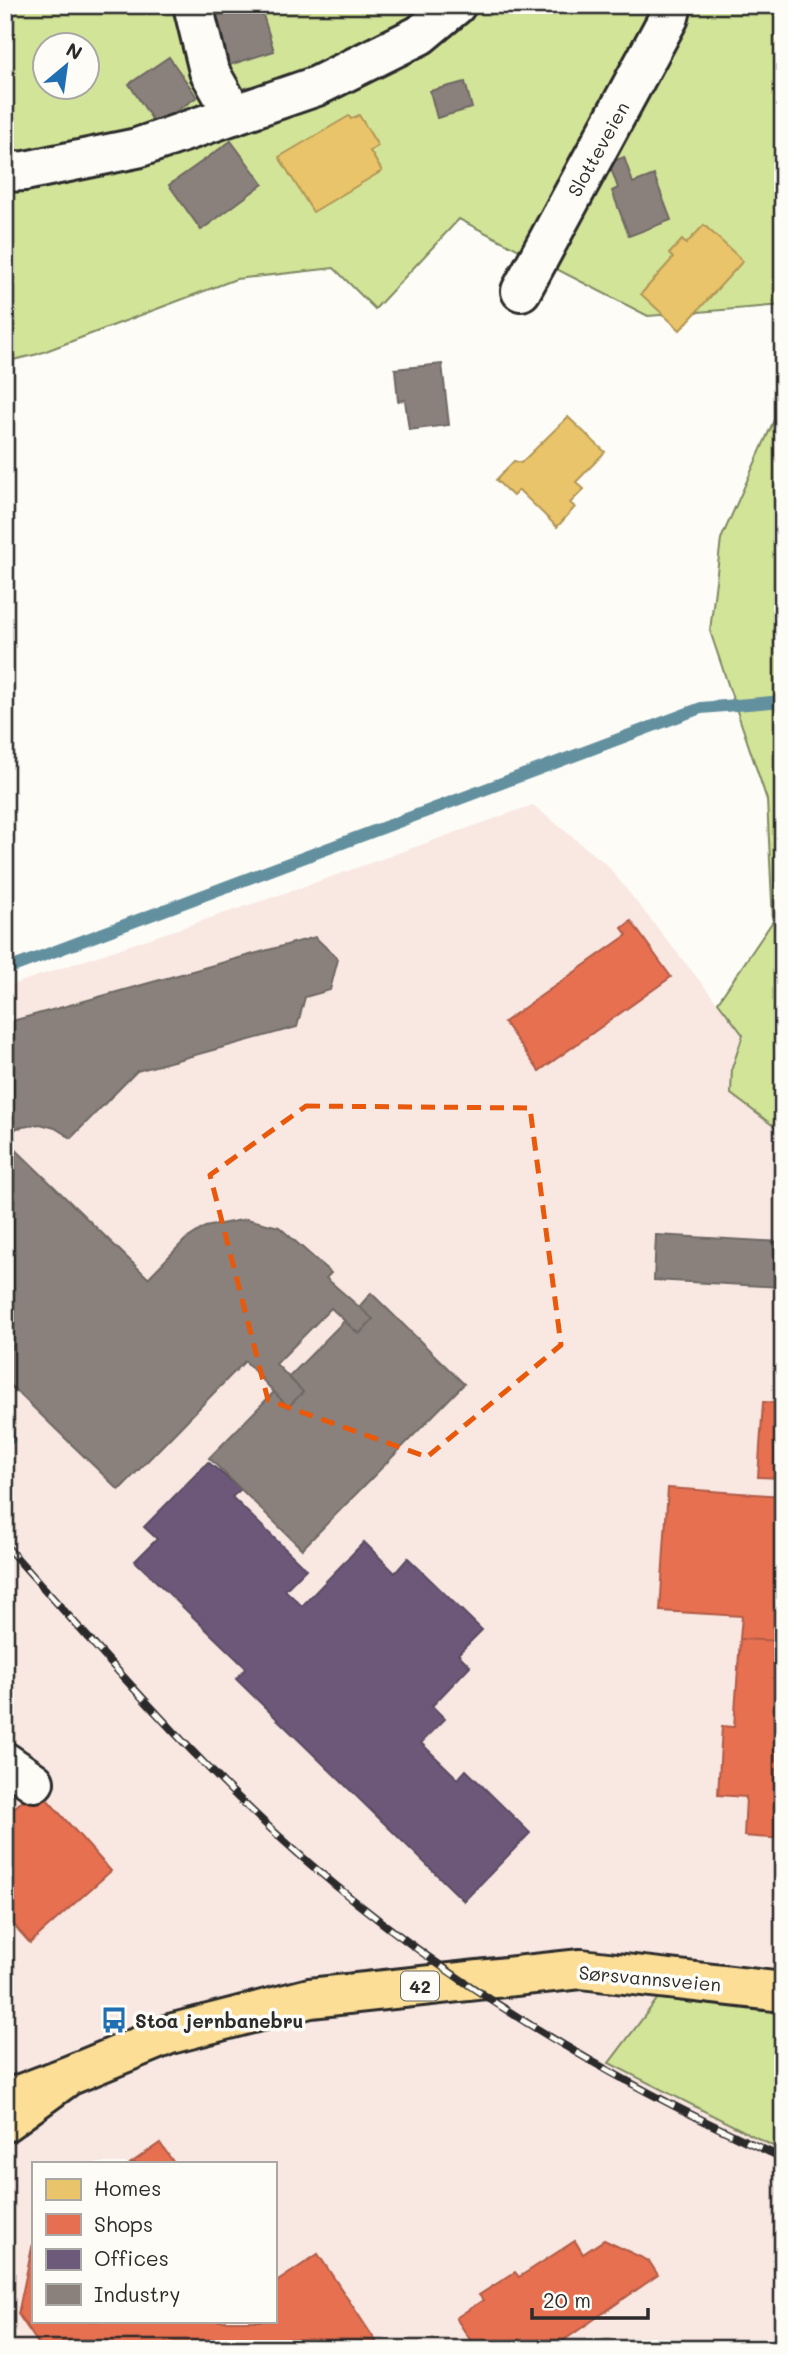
<svg xmlns="http://www.w3.org/2000/svg" width="788" height="2354" font-family="Mali,sans-serif">
	<style>
		.built { fill: #f9e7e2; fill-rule: evenodd }
		.green { fill: #d2e498; stroke: #7e8862; stroke-width: 2; fill-rule: evenodd }
		.homes { fill: #e9c46a; stroke: #b09657; stroke-width: 2 }
		.shops { fill: #e76f51; stroke: #af5b46; stroke-width: 2 }
		.offices { fill: #6d597a; stroke: #594b62; stroke-width: 2 }
		.industry { fill: #8a817c; stroke: #6e6764; stroke-width: 2 }
		.lines { fill: none; stroke-linecap: round; stroke-linejoin: round }
		.stream { stroke: #63909e; stroke-width: 12 }
		.minor-casing { stroke: #2b2b2b; stroke-width: 44 }
		.major-casing { stroke: #2b2b2b; stroke-width: 44 }
		.minor { stroke: #fdfcf7; stroke-width: 38 }
		.major { stroke: #fcde96; stroke-width: 38 }
		.rail-casing { stroke: #2b2b2b; stroke-width: 8 }
		.rail { stroke: #fdfcf7; stroke-width: 5; stroke-dasharray: 16; stroke-linecap: butt }
		.marked { fill: none; stroke: #e8590c; stroke-width: 5; stroke-dasharray: 14 9; stroke-linejoin: round }
		.labels { text-anchor: middle; dominant-baseline: central; stroke-width: 7; stroke-linejoin: round; paint-order: stroke }
		.shield { fill: #fdfcf7; stroke: #6a6a68; stroke-width: 2 }
		.shield-label { font-size: 18px; font-weight: bold; fill: #2b2b2b }
		.street-label { font-size: 19px; fill: #2b2b2b; stroke: #fdfcf7 }
		.poi-label { font-size: 19px; font-weight: bold; fill: #2b2b2b; stroke: #fdfcf7; text-anchor: start }
	</style>
	<rect width="100%" height="100%" fill="#fdfcf7"/>
	<filter id="ink" filterUnits="userSpaceOnUse"><feTurbulence type="fractalNoise" baseFrequency=".0143" numOctaves="2"/><feDisplacementMap in="SourceGraphic" scale="14" xChannelSelector="R" yChannelSelector="G"/><feConvolveMatrix kernelMatrix="1 2 1 2 8 2 1 2 1" color-interpolation-filters="sRGB"/></filter>
	<g filter="url(#ink)">
		<!-- built -->
		<path class="built" d="M533 805 607 865 743 1035 732 1068 731 1094 783 1133V1978L610 2063 783 2151V2349H5V987L303 887ZM33 2163H275V2321H33Z"/>
		<!-- green -->
		<path class="green" d="M5 5H783V305L648 316 459 219 375 309 334 268 236 279 38 354 5 362ZM46 46H88V88H46Z
			M783 400V1133L731 1094 732 1068 743 1035 718 1002 773 921 767 800 710 631 721 539Z
			M677 1973 783 1978V2151L609 2063Z"/>
		<!-- homes -->
		<path class="homes" d="M359 115 378 146 370 151 382 171 313 212 279 157 349 116 351 119Z
			M704 225 743 261 680 330 641 294 673 258 669 254 682 240 686 244Z
			M568 417 605 452 576 482 584 489 570 503 575 507 557 527 519 490 513 496 496 480 514 461 521 463Z"/>
		<!-- shops -->
		<path class="shops" d="M631 921 671 977 539 1071 504 1022 627 935 622 928Z
			M763 1402 783 1403V1478L758 1477Z
			M668 1488 783 1496V1641L740 1639 742 1616 660 1611Z
			M740 1639 783 1641V1839L744 1836 746 1797 718 1795 722 1726 734 1727Z
			M37 1788 111 1871 30 1943 5 1915V1816Z
			M160 2143 174 2163H131Z
			M604 2240 649 2261 658 2275 560 2343 564 2349H476L456 2318 483 2300 479 2295 515 2272 519 2277 575 2241 583 2254Z
			M33 2243V2321H275V2283L318 2254 381 2349H42L18 2314Z"/>
		<!-- offices -->
		<path class="offices" d="M208 1462 241 1489 232 1497 306 1569 285 1590 302 1606 364 1542 395 1573 408 1558 482 1630 458 1654 470 1666 432 1706 445 1719 421 1743 458 1779 466 1770 530 1833 464 1901 236 1679 246 1668 135 1561 157 1539 144 1527Z"/>
		<!-- industry -->
		<path class="industry" d="M230 5H260L274 51 226 66 210 12Z
			M169 57 197 97 156 125 129 84Z
			M465 82 472 108 437 118 430 91Z
			M231 141 263 184 201 230 169 185Z
			M624 157 633 183 654 175 671 220 629 236 612 191 618 188 609 163Z
			M442 364 449 425 409 430 405 400 398 401 395 369Z
			M315 937 338 959 330 990 305 997 297 1027 137 1071 71 1138 55 1128 40 1124 17 1128 5 1137V1023Z
			M5 1139 148 1278 185 1240 205 1227 247 1219 279 1227 331 1273 326 1278 373 1319 359 1334 331 1308 276 1364 303 1392 288 1407 245 1361 119 1490 5 1380Z
			M656 1235 783 1242V1287L654 1280Z
			M371 1293 464 1384 302 1549 209 1458 274 1392 288 1407 303 1392 289 1377 344 1321 359 1334 373 1319 359 1307Z"/>
		<g class="lines">
			<!-- stream -->
			<path class="stream" d="M5 970 701 708 783 701
				M5 1417 9 1439 5 1441"/>
			<!-- minor casing -->
			<g class="minor-casing">
				<path id="minor" d="M193 5 209 71 234 115
					M5 172 25 171 137 148 317 86 420 35 456 5
					M521 291 669 17 672 5
					M5 1762 34 1782"/>
			</g>
			<!-- major casing -->
			<g class="major-casing">
				<path id="major" d="M68 2076 170 2034 310 1998 581 1969 783 1992
					M5 2100 68 2076 5 2122"/>
			</g>
			<!-- minor -->
			<use href="#minor" class="minor"/>
			<!-- major -->
			<use href="#major" class="major"/>
			<!-- rail casing -->
			<g class="rail-casing">
				<path id="rail" d="M5 1545C103 1653 198 1767 309 1863 451 1986 611 2081 783 2158"/>
			</g>
			<!-- rail -->
			<use href="#rail" class="rail"/>
		</g>
	</g>
	<!-- marked area -->
	<path class="marked" d="M306 1106 530 1108 561 1345 427 1457 268 1400 210 1175Z"/>
	<!-- icons -->
	<defs>
		<g id="bus-bare" transform="scale(2.1)"><path d="M-5-6H5V4H4V6H2V4H-2V6H-4V4H-5ZM-3.5-4V0h7V-4ZM-3.5 1.2v1.5H-2V1.2ZM2 1.2v1.5H3.5V1.2Z" fill="#1f6fb2" stroke="#fdfcf7" stroke-width="2.5" paint-order="stroke"/></g>
	</defs>
	<g fill-rule="evenodd">
		<use href="#bus-bare" x="114" y="2020"/>
	</g>
	<g class="labels">
		<!-- shield labels -->
		<rect class="shield" x="401" y="1971.5" width="38" height="29" rx="5"/>
		<g class="shield-label">
			<text x="420" y="1986">42</text>
		</g>
		<!-- street labels -->
		<g class="street-label">
			<text transform="translate(598 149) rotate(-61)">Slotteveien</text>
			<text transform="translate(650 1978) rotate(5)">Sørsvannsveien</text>
		</g>
		<!-- poi labels -->
		<g class="poi-label">
			<text x="135" y="2020">Stoa jernbanebru</text>
		</g>
	</g>
	<!-- margin -->
	<rect width="788" height="2354" fill="none" stroke="#fdfcf7" stroke-width="28"/>
	<rect x="14" y="14" width="760" height="2326" fill="none" stroke="#2b2b2b" stroke-width="2.5" filter="url(#ink)"/>
	<!-- legend -->
	<rect x="32" y="2162" width="245" height="161" fill="#fdfcf7" stroke="#a9a8a5" stroke-width="2"/>
	<rect x="46" y="2179" width="35" height="21" fill="#e9c46a" stroke="#a9a8a5" stroke-width="2"/>
	<text x="94" y="2196" font-size="21" fill="#2b2b2b">Homes</text>
	<rect x="46" y="2214" width="35" height="21" fill="#e76f51" stroke="#a9a8a5" stroke-width="2"/>
	<text x="94" y="2232" font-size="21" fill="#2b2b2b">Shops</text>
	<rect x="46" y="2249" width="35" height="21" fill="#6d597a" stroke="#a9a8a5" stroke-width="2"/>
	<text x="94" y="2266" font-size="21" fill="#2b2b2b">Offices</text>
	<rect x="46" y="2284" width="35" height="21" fill="#8a817c" stroke="#a9a8a5" stroke-width="2"/>
	<text x="94" y="2302" font-size="21" fill="#2b2b2b">Industry</text>
	<!-- north arrow -->
	<g transform="translate(66 66) rotate(29)"><circle r="33" fill="#fdfcf7" stroke="#a9a8a5" stroke-width="2"/>
	<path d="M0-5L12 26L0 18L-12 26Z" fill="#1f6fb2"/>
	<text y="-10" font-size="19" font-weight="bold" text-anchor="middle" fill="#2b2b2b">N</text>
	</g>
	<!-- scale -->
	<path d="M532 2308v10h116v-10" fill="none" stroke="#2b2b2b" stroke-width="3.5"/>
	<text x="543" y="2308" font-size="21" fill="#2b2b2b" stroke="#fdfcf7" stroke-width="5" paint-order="stroke">20 m</text>
</svg>
